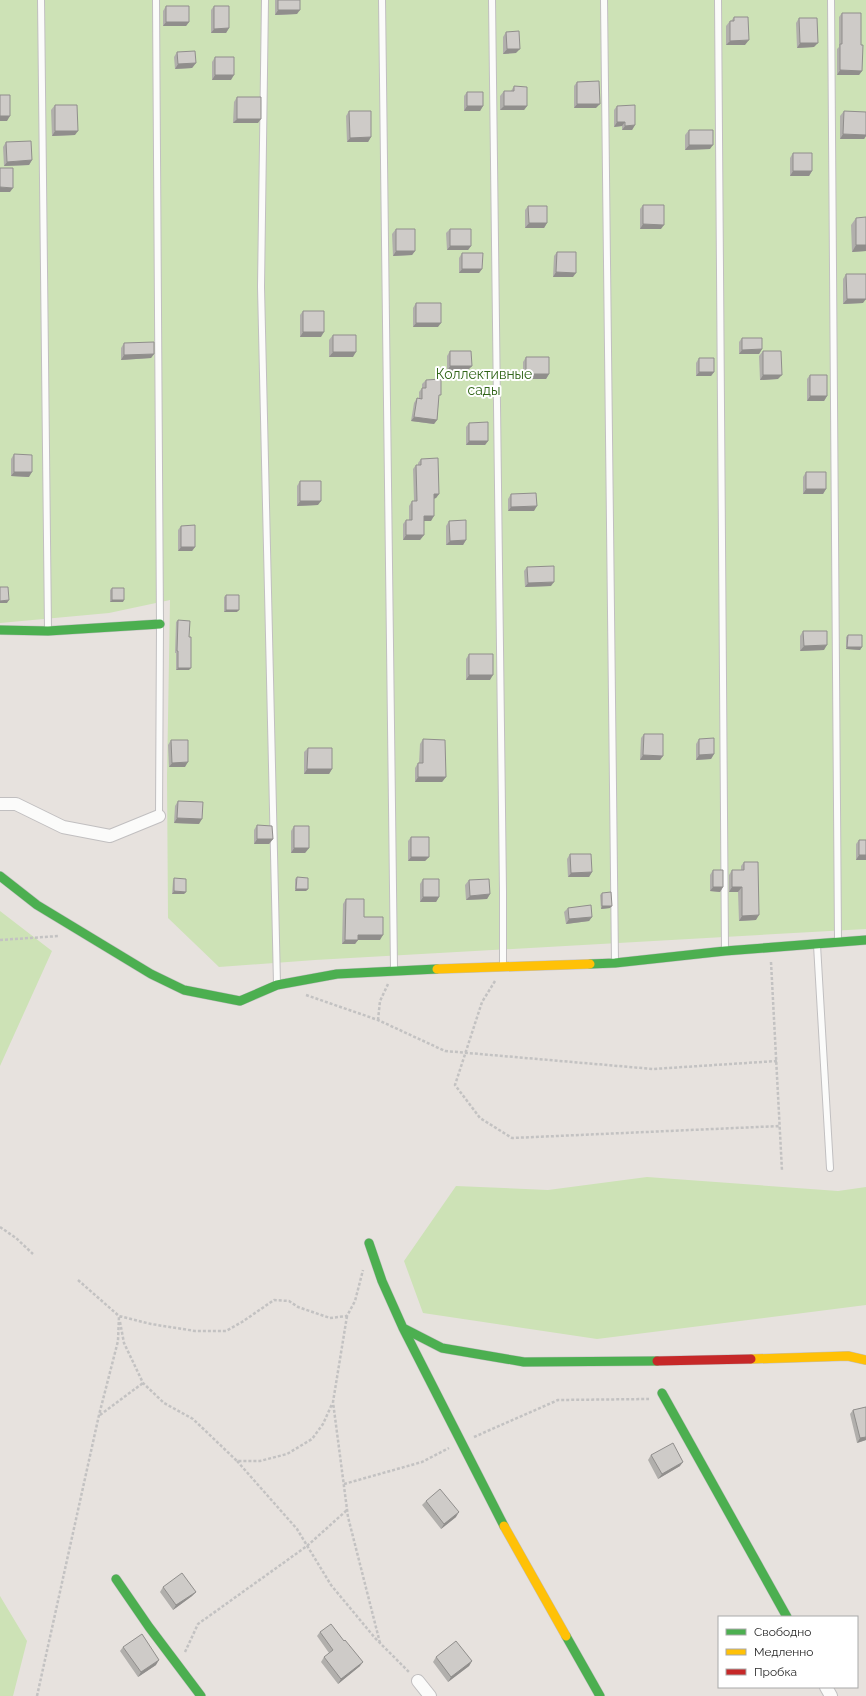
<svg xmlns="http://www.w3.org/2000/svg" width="866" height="1696" font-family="Raleway,sans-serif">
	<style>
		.green { fill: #cde2b6 }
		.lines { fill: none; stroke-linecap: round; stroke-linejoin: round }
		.lane-casing { stroke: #c1bfc0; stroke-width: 8 }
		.street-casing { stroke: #c1bfc0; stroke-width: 14 }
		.fast-casing { stroke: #c1bfc0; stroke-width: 10 }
		.slow-casing { stroke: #c1bfc0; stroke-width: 10 }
		.jam-casing { stroke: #c1bfc0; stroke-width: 10 }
		.path { stroke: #c3c2c2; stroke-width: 2.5; stroke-dasharray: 3 2; stroke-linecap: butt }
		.lane { stroke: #fbfbfa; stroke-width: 6 }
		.street { stroke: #fbfbfa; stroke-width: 12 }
		.fast { stroke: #4caf50; stroke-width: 9 }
		.slow { stroke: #ffc107; stroke-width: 9 }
		.jam { stroke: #c62828; stroke-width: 9 }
		.wall { fill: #b1afac }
		.shaded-wall { fill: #908e8c }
		.building { fill: #cecbc8; stroke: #908e8c }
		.labels { text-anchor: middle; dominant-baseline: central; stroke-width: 4; stroke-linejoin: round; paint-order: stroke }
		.park-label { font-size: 14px; fill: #316519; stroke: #fff }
	</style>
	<rect width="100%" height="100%" fill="#e7e2de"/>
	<!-- green -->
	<path class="green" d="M0 0H866V929L315 960 219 967 168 918 167 777 170 600 109 613 0 623Z
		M0 911 52 951 0 1066Z
		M647 1177 838 1191 866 1187V1305L597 1339 423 1313 404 1261 456 1186 548 1190Z
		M0 1596 27 1641 13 1696H0Z"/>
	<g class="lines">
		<!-- lane casing -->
		<g class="lane-casing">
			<path id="lane" d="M41 0 48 630
				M156 0 160 624 159 816
				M265 0 261 287 277 984
				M382 0 394 968
				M492 0 503 891V965
				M604 0 615 962
				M718 0 725 950
				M831 0 838 940
				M817 945 830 1168"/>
		</g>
		<!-- street casing -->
		<g class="street-casing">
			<path id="street" d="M0 804H16L63 827 110 836 159 816
				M418 1681 430 1696
				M826 1687 831 1696"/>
		</g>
		<!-- fast casing -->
		<g class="fast-casing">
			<path id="fast" d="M0 630 48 631 160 624
				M0 876 37 905 151 974 184 990 240 1001 277 985 337 974 437 969
				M590 964 615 963 725 951 866 940
				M369 1243 382 1281 403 1328 504 1526
				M403 1328 442 1348 524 1362 657 1361
				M662 1393 787 1617
				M116 1579 149 1627 201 1696
				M566 1636 600 1696"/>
		</g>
		<!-- slow casing -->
		<g class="slow-casing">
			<path id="slow" d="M437 969 590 964
				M751 1359 848 1356 866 1360
				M504 1526 566 1636"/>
		</g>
		<!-- jam casing -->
		<g class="jam-casing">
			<path id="jam" d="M657 1361 751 1359"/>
		</g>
		<!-- path -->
		<path class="path" d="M0 940 59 936
			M771 962 782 1171
			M495 981 482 1002 455 1085 480 1118 512 1138 780 1126
			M306 995 378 1020 445 1051 653 1069 777 1061
			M378 1020 380 1001 388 984
			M0 1227 16 1238 33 1254
			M78 1280 119 1316 151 1324 195 1331H226L242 1322 274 1300 289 1301 298 1307 330 1318 347 1316 355 1301 363 1270
			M347 1316 333 1402 348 1517 380 1643
			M120 1322 124 1343 143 1383 164 1403 193 1419 237 1461H260L287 1454 312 1439 323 1424 332 1404
			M100 1415 143 1383
			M474 1437 558 1400 649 1399
			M237 1461 297 1529 331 1585 375 1638 410 1673
			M344 1484 422 1462 449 1448
			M185 1652 198 1624 307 1546 347 1510
			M37 1696 99 1415 118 1341 119 1316"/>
		<!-- lane -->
		<use href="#lane" class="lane"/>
		<!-- street -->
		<use href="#street" class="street"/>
		<!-- fast -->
		<use href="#fast" class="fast"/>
		<!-- slow -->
		<use href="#slow" class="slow"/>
		<!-- jam -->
		<use href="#jam" class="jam"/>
	</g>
	<!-- wall -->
	<path class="wall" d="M275 0H300L297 14 275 15Z
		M166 6 189 22 186 26H163V11Z
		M214 6 229 28 226 33H211V10Z
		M842 13 861 45 862 71 859 75H837V49L839 47V17Z
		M734 17 745 45H726V26L730 21H731Z
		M799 18 814 47 797 48 796 23Z
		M506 32 516 53 503 54V37Z
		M177 52 196 63 192 68 175 69 174 57Z
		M215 57 231 80H212V62Z
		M577 82 596 108H574V86Z
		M514 86 527 106 524 110H500V96L504 91H511Z
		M467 92 483 106 480 111H464V96Z
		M237 97 258 123H233L234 102Z
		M55 105 75 135 52 136 51 110Z
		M617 106 635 125 632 130H622V126L614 127V110Z
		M349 111 371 137 368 142H347L346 116Z
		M844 111 866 112V136L864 139H840V116Z
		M689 130 710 149 685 150V135Z
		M6 142 32 160 29 165 4 166 3 147Z
		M793 153 812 171 809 176H790V158Z
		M643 205 661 229H640V209Z
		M528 206 547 223 544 228H525V210Z
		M856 218 866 251 852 252 851 225Z
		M396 229 415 251 412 255 393 256 392 234Z
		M450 229 471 246 468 250H447L446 233Z
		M557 252 573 277H553L554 256Z
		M462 253 482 269 479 273H459V258Z
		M846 274 863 303 843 304V279Z
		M416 303 438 327H413V308Z
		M303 311 321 337H300V315Z
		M333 335 353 357H329V340Z
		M742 338 762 349 759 354H739V342Z
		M124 343 154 354 151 358 121 360V348Z
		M450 351 472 366 468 370 447 371V356Z
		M763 351 778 379 760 380 759 356Z
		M526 357 549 374 546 379H523V362Z
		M699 358 714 372 711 376H696V363Z
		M810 375 827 396 824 401H807V379Z
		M426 380 439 397 437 420 434 424 411 421 414 403 417 398H419V392L422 388V384Z
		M469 423 488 441 485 445H466V427Z
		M14 454 29 477 11 476V459Z
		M421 459 439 494 436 498 434 499 431 521H424V535L420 540H403V524L406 520H409V506L412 501H414L413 469 416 465H418V463Z
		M806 472 826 489 823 494H803V477Z
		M300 481 318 505 297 506V486Z
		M511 494 534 511H508V499Z
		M449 521 466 540 463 545H446V526Z
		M181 526 195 547 192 551H178V530Z
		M527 567 551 586 525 587 524 571Z
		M112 588 123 602H110V590Z
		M226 595 237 612H224V597Z
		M178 620 189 637V670H176V653H175L176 622Z
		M803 631 824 650 800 651V636Z
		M848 635 862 647 860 650 846 649V637Z
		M469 654 490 680H466V659Z
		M644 734 663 756 660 760H640L641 738Z
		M423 739 446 777 442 782H415V768L418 763H419L420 744Z
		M699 739 714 754 711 759 696 760V744Z
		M171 740 185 767H169L168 745Z
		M308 748 332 769 329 774H304V752Z
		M178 801 199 824 174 823 175 806Z
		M257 825 273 839 269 844H254V830Z
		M294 826 309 848 305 853H291V831Z
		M411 837 429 857 425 861H408V841Z
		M859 840 866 860H856V844Z
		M570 854 592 872 589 877H568L567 859Z
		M744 862 756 920 739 921 738 892H729V875L732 870H741V866Z
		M713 870 723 887 720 892 710 891V875Z
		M297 877 308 889 306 891H295V879Z
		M174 878 186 892 184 894H172L173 881Z
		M423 879 439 897 436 902H420V884Z
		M469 880 490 894 487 899 466 900 465 885Z
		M602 893 610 908 601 909 600 895Z
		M346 899 364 917 380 940H358L355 944H342L343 904Z
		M568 908 592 917 589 921 566 924 564 912Z
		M866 1407V1440L857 1443 850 1414 853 1410Z
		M651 1455 680 1466 658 1479 648 1460Z
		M426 1501 456 1517 441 1529 422 1505Z
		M163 1587 196 1592 192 1596 173 1610 160 1592Z
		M320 1632 360 1666 338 1684 321 1662 324 1657 329 1653 317 1636Z
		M123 1647 156 1665 138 1677 120 1651Z
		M436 1657 472 1661 469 1666 448 1682 433 1662Z"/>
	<!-- shaded-wall -->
	<path class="shaded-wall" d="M278 10H300L297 14 275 15Z
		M166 22H189L186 26H163Z
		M229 28 226 33H211L214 29Z
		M749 40 745 45H726L730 41Z
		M800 43H818L814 47 797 48Z
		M507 49H520L516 53 503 54Z
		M196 63 192 68 175 69 178 64Z
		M840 70 862 71 859 75H837Z
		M215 75H234L231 80H212Z
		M577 104H600L596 108H574Z
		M467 106H483L480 111H464Z
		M504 106H527L524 110H500Z
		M0 116H10L7 121H0Z
		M237 119H261L258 123H233Z
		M617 122H625L622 126 614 127Z
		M635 125 632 130H622L625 126Z
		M55 131H78L75 135 52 136Z
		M843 134 866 135V136L864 139H840Z
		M371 137 368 142H347L350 138Z
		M689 145H713L710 149 685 150Z
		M32 160 29 165 4 166 7 162Z
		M793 171H812L809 176H790Z
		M0 187 13 188 10 192H0Z
		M529 223H547L544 228H525Z
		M643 224 664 225 661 229H640Z
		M856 245H866V251L852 252Z
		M450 246H471L468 250H447Z
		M396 251H415L412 255 393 256Z
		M462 269H482L479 273H459Z
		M556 272 576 273 573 277H553Z
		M847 299H866L863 303 843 304Z
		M416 323H441L438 327H413Z
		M303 332H324L321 337H300Z
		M762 349 759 354H739L742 350Z
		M333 352H356L353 357H329Z
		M154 354 151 358 121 360 124 355Z
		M450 366H472L468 370 447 371Z
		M699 372H714L711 376H696Z
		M526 374H549L546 379H523Z
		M763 375H782L778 379 760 380Z
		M810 396H827L824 401H807Z
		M414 417 437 420 434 424 411 421Z
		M469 441H488L485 445H466Z
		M14 472H32L29 477 11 476Z
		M806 489H826L823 494H803Z
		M434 494H439L436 498 431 499Z
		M300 501H321L318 505 297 506Z
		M537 506 534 511H508L511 507Z
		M424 516H434L431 521H420Z
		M406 535H424L420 540H403Z
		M466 540 463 545H446L450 541Z
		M181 547H195L192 551H178Z
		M554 582 551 586 525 587 528 583Z
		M9 600 7 603H0V601Z
		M112 600H124L123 602H110Z
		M226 610H239L237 612H224Z
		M827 645 824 650 800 651 804 646Z
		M847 647H862L860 650 846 649Z
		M178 668H191L189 670H176Z
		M469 675H493L490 680H466Z
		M714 754 711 759 696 760 699 755Z
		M643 755 663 756 660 760H640Z
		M188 762 185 767H169L172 763Z
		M307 769H332L329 774H304Z
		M418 777H446L442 782H415Z
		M177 818 202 819 199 824 174 823Z
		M257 839H273L269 844H254Z
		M294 848H309L305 853H291Z
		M859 855H866V860H856Z
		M411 857H429L425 861H408Z
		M592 872 589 877H568L571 873Z
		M713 887H723L720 892 710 891Z
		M732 887H742L738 892H729Z
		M296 889H308L306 891H295Z
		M174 891 186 892 184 894H172Z
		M490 894 487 899 466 900 470 896Z
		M423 897H439L436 902H420Z
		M602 906H612L610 908 601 909Z
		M759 915 756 920 739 921 742 916Z
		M592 917 589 921 566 924 569 919Z
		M358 935H383L380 940H358L355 944H342L345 940Z
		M866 1437V1440L857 1443 860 1438Z
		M683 1462 680 1466 658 1479 662 1474Z
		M459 1512 456 1517 441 1529 444 1524Z
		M196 1592 192 1596 173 1610 176 1605Z
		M159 1660 156 1665 138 1677 141 1672Z
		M472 1661 469 1666 448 1682 451 1677Z
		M363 1662 360 1666 338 1684 341 1679Z"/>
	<!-- building -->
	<path class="building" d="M278 0H300V10H278Z
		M166 6H189V22H166Z
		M214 6H229V28L214 29Z
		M842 13H861V45H863L862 71 840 70V44H842Z
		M734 17H748L749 40 730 41V21H734Z
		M799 18H817L818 43H800Z
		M519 31 520 49H507L506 32Z
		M195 51 196 63 178 64 177 52Z
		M215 57H234V75H215Z
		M599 81 600 104H577V82Z
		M514 86 527 87V106H504V91H514Z
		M467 92H483V106H467Z
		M0 95H10V116H0Z
		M237 97H261V119H237Z
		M55 105H77L78 131H55Z
		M635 105V125L625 126V122H617V106Z
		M349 111H371V137L350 138Z
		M844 111 866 112V135L843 134Z
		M689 130H713V145H689Z
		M31 141 32 160 7 162 6 142Z
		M793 153H812V171H793Z
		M0 168H13V188L0 187Z
		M643 205H664V225L643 224Z
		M528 206H547V223H529Z
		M866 217V245H856V218Z
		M396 229H415V251H396Z
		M450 229H471V246H450Z
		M557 252H576V273L556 272Z
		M462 253H483L482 269H462Z
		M846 274H866V299H847Z
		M416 303H441V323H416Z
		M303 311H324V332H303Z
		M333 335H356V352H333Z
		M742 338H762V349L742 350Z
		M154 342V354L124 355V343Z
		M450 351H471L472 366H450Z
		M763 351H781L782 375H763Z
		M526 357H549V374H526Z
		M699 358H714V372H699Z
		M810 375H827V396H810Z
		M441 379V395H439L437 420 414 417 417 398 422 399V388H426V380Z
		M488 422V441H469V423Z
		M14 454 32 455V472H14Z
		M438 458 439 494H434V516H424V535H406V520H412V501H417L416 465H421V459Z
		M806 472H826V489H806Z
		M300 481H321V501H300Z
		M536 493 537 506 511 507V494Z
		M466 520V540L450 541 449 521Z
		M195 525V547H181V526Z
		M554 566V582L528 583 527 567Z
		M0 587H8L9 600 0 601Z
		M112 588H124V600H112Z
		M226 595H239V610H226Z
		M178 620 190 621 189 637H191V668H178V651H177Z
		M803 631H827V645L804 646Z
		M848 635H862V647H847Z
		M469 654H493V675H469Z
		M644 734H663V756L643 755Z
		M714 738V754L699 755V739Z
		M423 739 445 740 446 777H418V763H423Z
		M171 740H188V762L172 763Z
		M308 748H332V769H307Z
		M178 801 203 802 202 819 177 818Z
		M257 825 272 826 273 839H257Z
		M294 826H309V848H294Z
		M411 837H429V857H411Z
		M859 840H866V855H859Z
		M570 854H591L592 872 571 873Z
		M744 862H758L759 915 742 916V887H732V870H744Z
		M713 870H723V887H713Z
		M297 877 308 878V889H296Z
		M174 878 186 879V892L174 891Z
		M423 879H439V897H423Z
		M489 879 490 894 470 896 469 880Z
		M611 892 612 906H602V893Z
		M346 899H364V917H383V935H358V940H345Z
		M591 905 592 917 569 919 568 908Z
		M866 1407V1437L860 1438 853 1410Z
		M673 1443 683 1462 662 1474 651 1455Z
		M440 1489 459 1512 444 1524 426 1501Z
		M182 1573 196 1592 176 1605 163 1587Z
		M331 1624 344 1641 345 1640 363 1662 341 1679 324 1657 333 1650 320 1632Z
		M142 1634 159 1660 141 1672 123 1647Z
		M456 1641 472 1661 451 1677 436 1657Z"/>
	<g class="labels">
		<!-- park labels -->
		<g class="park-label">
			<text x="484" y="374">Коллективные<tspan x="484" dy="16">сады</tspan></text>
		</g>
	</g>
	<!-- legend -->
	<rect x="718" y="1616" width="140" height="72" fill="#ffffff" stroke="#a9a9a9"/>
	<rect x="726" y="1629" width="20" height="6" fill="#4caf50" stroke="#a9a9a9"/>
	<text x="754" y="1636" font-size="12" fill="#292929">Свободно</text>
	<rect x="726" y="1649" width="20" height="6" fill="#ffc107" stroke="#a9a9a9"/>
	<text x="754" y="1656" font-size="12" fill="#292929">Медленно</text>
	<rect x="726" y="1669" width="20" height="6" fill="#c62828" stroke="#a9a9a9"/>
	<text x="754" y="1676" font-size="12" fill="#292929">Пробка</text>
</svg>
